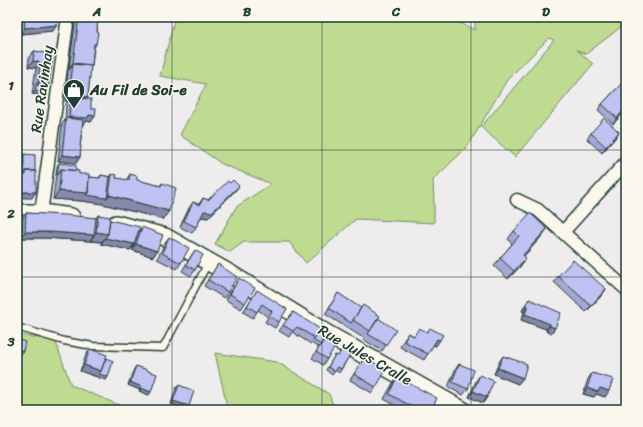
<svg xmlns="http://www.w3.org/2000/svg" width="643" height="427" font-family="Sriracha,sans-serif">
	<style>
		.green { fill: #bfda91; stroke: #6f8c62 }
		.lines { fill: none; stroke-linecap: round; stroke-linejoin: round }
		.lane-casing { stroke: #1f3d34; stroke-width: 9 }
		.street-casing { stroke: #1f3d34; stroke-width: 15 }
		.secondary-casing { stroke: #1f3d34; stroke-width: 20 }
		.lane { stroke: #fbf7ec; stroke-width: 6 }
		.street { stroke: #fbf7ec; stroke-width: 12 }
		.secondary { stroke: #fbf7ec; stroke-width: 17 }
		.wall { fill: #a6a7d2; stroke: #1f3d34 }
		.shaded-wall { fill: #8788ab; stroke: #1f3d34 }
		.building { fill: #c1c2f4; stroke: #1f3d34 }
		.grid { fill: none; stroke: #1f3d34; stroke-width: 1; stroke-opacity: 0.55 }
		.labels { text-anchor: middle; dominant-baseline: central; stroke-width: 3; stroke-linejoin: round; paint-order: stroke }
		.street-label { font-size: 15px; fill: #1f3d34; stroke: #fbf7ec }
		.poi-label { font-size: 15px; font-weight: bold; fill: #1f3d34; stroke: #fbf7ec; text-anchor: start }
		.neatline { fill: none; stroke: #1f3d34; stroke-width: 1.5 }
		.grid-label { font-size: 13px; text-anchor: middle; font-weight: bold; fill: #1f3d34 }
	</style>
	<rect width="100%" height="100%" fill="#efecee"/>
	<filter id="ink" filterUnits="userSpaceOnUse"><feTurbulence type="fractalNoise" baseFrequency=".025" numOctaves="2"/><feDisplacementMap in="SourceGraphic" scale="8" xChannelSelector="R" yChannelSelector="G"/><feConvolveMatrix kernelMatrix="1 2 1 2 8 2 1 2 1" color-interpolation-filters="sRGB"/></filter>
	<g filter="url(#ink)">
		<!-- green -->
		<path class="green" d="M175 17H446L475 30V17H626V23L586 54 577 50 593 64 515 157 481 127 554 40 549 38 507 80 468 146 433 180 434 204V223L356 219 306 263 289 242H244L230 252 215 244 236 207 271 184 222 164 180 135 206 84 160 76Z
			M17 335 55 340 71 385 131 410H17Z
			M215 353 277 362 329 394 335 410H220L226 402Z"/>
		<g class="lines">
			<!-- lane casing -->
			<g class="lane-casing">
				<path id="lane" d="M17 327 64 341 93 346 163 348 208 263"/>
			</g>
			<!-- street casing -->
			<g class="street-casing">
				<path id="street" d="M517 200 538 210 626 289
					M41 213 68 17
					M563 232 626 162"/>
			</g>
			<!-- secondary casing -->
			<g class="secondary-casing">
				<path id="secondary" d="M17 213H41L71 217
					M116 224 165 237 232 275 329 335 462 410"/>
			</g>
			<!-- lane -->
			<use href="#lane" class="lane"/>
			<!-- street -->
			<use href="#street" class="street"/>
			<!-- secondary -->
			<use href="#secondary" class="secondary"/>
		</g>
		<!-- wall -->
		<path class="wall" d="M20 17H58L53 31 21 34 19 19Z
			M76 17H98L97 32 96 44 94 48 92 65 90 66 88 97 87 99 91 109 95 116 91 122 86 121 84 124H83L80 146V157L76 163 58 161 62 124 65 120 66 104 68 101H65L68 70 70 69 69 68Z
			M34 51 53 54 49 84 47 86 44 96 32 94 36 68 28 67 29 57Z
			M626 79V110L613 124 598 110 602 104Z
			M619 132 615 138 602 153 587 139 591 133Z
			M24 154 32 198 22 175V157Z
			M59 163 76 171 79 174 89 177 99 178 101 175 110 177 112 174 116 178 126 180 130 174 137 180 160 186 162 183 169 211 163 219 103 204 82 201 53 199 57 166Z
			M230 183 239 186 234 192 208 218 201 217 196 227 192 233 180 227 189 208 193 202 199 204 203 198 208 200Z
			M17 213 22 218 26 213 96 218 98 215 110 220 134 244 130 250 101 244 102 242 90 241 45 238H20L21 236 17 240Z
			M142 227 157 251 153 257 132 250 138 233Z
			M547 229 541 237 524 256 520 267 508 279 494 266 500 258 512 244 508 239 514 231Z
			M169 237 181 263 177 269 157 259 165 243Z
			M195 250V270L191 276 182 271 191 256Z
			M218 264 228 292 224 298 204 286Z
			M558 276 606 289 602 295 586 312 554 282Z
			M239 278 245 303 241 309 226 300Z
			M257 290 279 322 275 328 265 322 268 317 258 310 253 318 243 312Z
			M338 293 376 322 386 345 382 351 364 340 365 339 325 314Z
			M529 299 555 328 551 333 546 331V329L521 320 524 312 522 311 525 305Z
			M293 312 318 332 327 359 323 365 312 358 320 346 319 348 311 343V344L292 332 289 337 279 331Z
			M408 333 436 346 433 345 424 360 400 347Z
			M90 349 106 358V380L80 371 86 355Z
			M335 355 338 356 350 355 339 373 336 370 332 375 326 370Z
			M503 356 523 378 518 384 494 374 499 362Z
			M365 357 376 387 372 393 350 380Z
			M459 364 468 389 463 395 448 387 455 370Z
			M136 366 148 371 149 395 139 391 140 390 128 385 134 369Z
			M592 373 605 397 596 394 594 397 583 394 588 379Z
			M480 375 487 397 483 403 469 397 476 381Z
			M397 377 431 409 434 410H403L384 399 393 383Z
			M179 385 187 409 171 404 176 388Z"/>
		<!-- shaded-wall -->
		<path class="shaded-wall" d="M57 25 53 31 21 34 25 28Z
			M33 61 40 62 36 68 28 67Z
			M73 63 92 65 88 70 73 64 70 69 69 68Z
			M38 82 49 84 45 90 36 85Z
			M35 91 46 93 44 96 32 94Z
			M69 95 88 97 83 103 71 98 68 101H65Z
			M626 108V110L613 124 617 118Z
			M89 115 95 116 91 122 86 121 84 124 65 123 69 117Z
			M619 132 615 138 602 153 606 147Z
			M62 155 80 157 76 163 58 161Z
			M239 186 234 192 208 218 200 217 204 211Z
			M59 191 88 193 107 198 109 195 169 211 163 219 103 204 82 201 53 199Z
			M17 192H36L32 198H17Z
			M547 229 541 237 517 264 523 255Z
			M25 232H49L94 235 90 241 45 238H20Z
			M96 232 108 234 102 242 90 241Z
			M17 234H22L18 240H17Z
			M105 238 134 244 130 250 101 244Z
			M136 244 157 251 153 257 132 250Z
			M526 258 520 267 508 279 514 271Z
			M606 289 602 295 586 312 591 306Z
			M526 306H528L524 312 522 311Z
			M525 314 550 324 546 329 521 320Z
			M550 326 555 328 551 333 546 331Z
			M437 339 440 340 436 346 433 345Z
			M17 349 23 351 18 357 17 356Z
			M84 365 101 371 108 377 106 380 80 371Z
			M498 368 523 378 518 384 494 374Z
			M130 382 142 387 140 390 128 385Z
			M141 388 151 392 149 395 139 391Z
			M587 388H600L609 391 605 397 596 394 594 397 583 394Z
			M473 391 487 397 483 403 469 397Z
			M173 401 189 406 187 409 171 404Z"/>
		<!-- building -->
		<path class="building" d="M24 17H58L57 25 25 28Z
			M79 17H98L97 32 98 33 96 44H94L92 65 73 63Z
			M34 51 53 54 49 84 38 82 40 62 33 61Z
			M17 57 20 66 17 67Z
			M73 64 91 66 88 97 69 95Z
			M626 79V108L617 118 602 104Z
			M36 85 47 86 46 93 35 91Z
			M71 98 91 99V109H96L95 116 89 115 88 118 69 117Z
			M66 118 83 120 80 146H81L80 157 62 155Z
			M604 118 619 132 606 147 591 133Z
			M24 154 35 155V171H26L24 174Z
			M59 163 76 165V171L61 169 57 175Z
			M61 169 79 171V174H89L88 193 59 191Z
			M26 171H36V192H17V175H26Z
			M112 174 117 175 116 178 129 180 130 174 137 176V180L161 186 162 183 176 188 169 211 109 195Z
			M101 175 110 177 107 198 86 195 88 193 89 177 100 178Z
			M233 180 239 186 212 212 204 211 196 227 184 221 193 202 200 205 203 198 208 200 228 181 230 183Z
			M17 213 23 214 22 234H17Z
			M26 213 66 215 96 218 94 235 49 232H25Z
			M530 213 547 229 523 255 526 258 514 271 500 258 519 236 514 231Z
			M98 215 110 217 108 234 96 232Z
			M110 220 140 227 134 244 105 238 108 234Z
			M142 227 163 235 157 251 136 244Z
			M169 237 189 248 181 263 162 253Z
			M195 250 203 255 195 270 186 265Z
			M573 260 606 289 591 306 558 276Z
			M218 264 237 277 228 292 208 280Z
			M239 278 255 288 245 303 230 294Z
			M257 290 287 309 279 322 269 316 272 311 262 304 257 312 247 306Z
			M338 293 361 308 351 323 329 308Z
			M529 299 561 313 555 328 550 326V324L525 314 528 306H526Z
			M363 305 380 316 370 331 353 320Z
			M293 312 320 329 315 338 297 327 293 331 283 325Z
			M378 318 396 330 386 345 368 334Z
			M419 328 427 332 430 328 443 335 440 340 437 339 428 354 404 341 408 333 414 336Z
			M318 332 326 336 321 345 313 340Z
			M328 334 339 341 327 359 316 352Z
			M17 338 25 342 23 351 17 349Z
			M90 349 107 355 101 371 84 365Z
			M342 349 350 355 341 369 338 367 335 372 328 367 335 355 338 356Z
			M503 356 527 364 523 378 498 368Z
			M365 357 386 370 376 387 354 374Z
			M106 358 113 361 108 377 99 374 101 371Z
			M459 364 474 370 468 389 452 382Z
			M136 366 148 370V371L157 374 151 392 141 388 142 387 130 382Z
			M592 373 613 379 609 391 600 388 598 392 587 388Z
			M480 375 494 381 487 397 473 391Z
			M397 377 437 398 431 410H418L389 394Z
			M179 385 194 391 189 406 173 401Z
			M448 407 454 410H446Z"/>
	</g>
	<!-- grid -->
	<path class="grid" d="M172 17V410M322 17V410M471 17V410M17 150H626M17 277H626"/>
	<!-- icons -->
	<defs>
		<g id="shop-pin" transform="scale(1.15)"><path d="M0 17L-7.5 6A9.5 9.5 0 1 1 7.5 6Z" fill="#1f3d34" stroke="#fbf7ec"/><path d="M-5-2.5h2.3a2.7 3.5 0 0 1 5.4 0H5L5.5 6h-11ZM-1.5-2.5h3a1.5 2.3 0 0 0-3 0Z" fill="#fff"/></g>
	</defs>
	<g fill-rule="evenodd">
		<use href="#shop-pin" x="74" y="90"/>
	</g>
	<g class="labels">
		<!-- street labels -->
		<g class="street-label">
			<text transform="translate(42 89) rotate(-82)">Rue Ravinhay</text>
			<text transform="translate(365 355) rotate(30)">Rue Jules Cralle</text>
		</g>
		<!-- poi labels -->
		<g class="poi-label">
			<text x="90" y="90">Au Fil de Soi-e</text>
		</g>
	</g>
	<!-- margin -->
	<rect width="643" height="427" fill="none" stroke="#fbf7ec" stroke-width="44"/>
	<rect x="22" y="22" width="599" height="383" class="neatline"/>
	<g class="grid-label">
		<text x="97" y="16">A</text>
		<text x="247" y="16">B</text>
		<text x="396" y="16">C</text>
		<text x="546" y="16">D</text>
		<text x="11" y="90">1</text>
		<text x="11" y="218">2</text>
		<text x="11" y="346">3</text>
	</g>
</svg>
